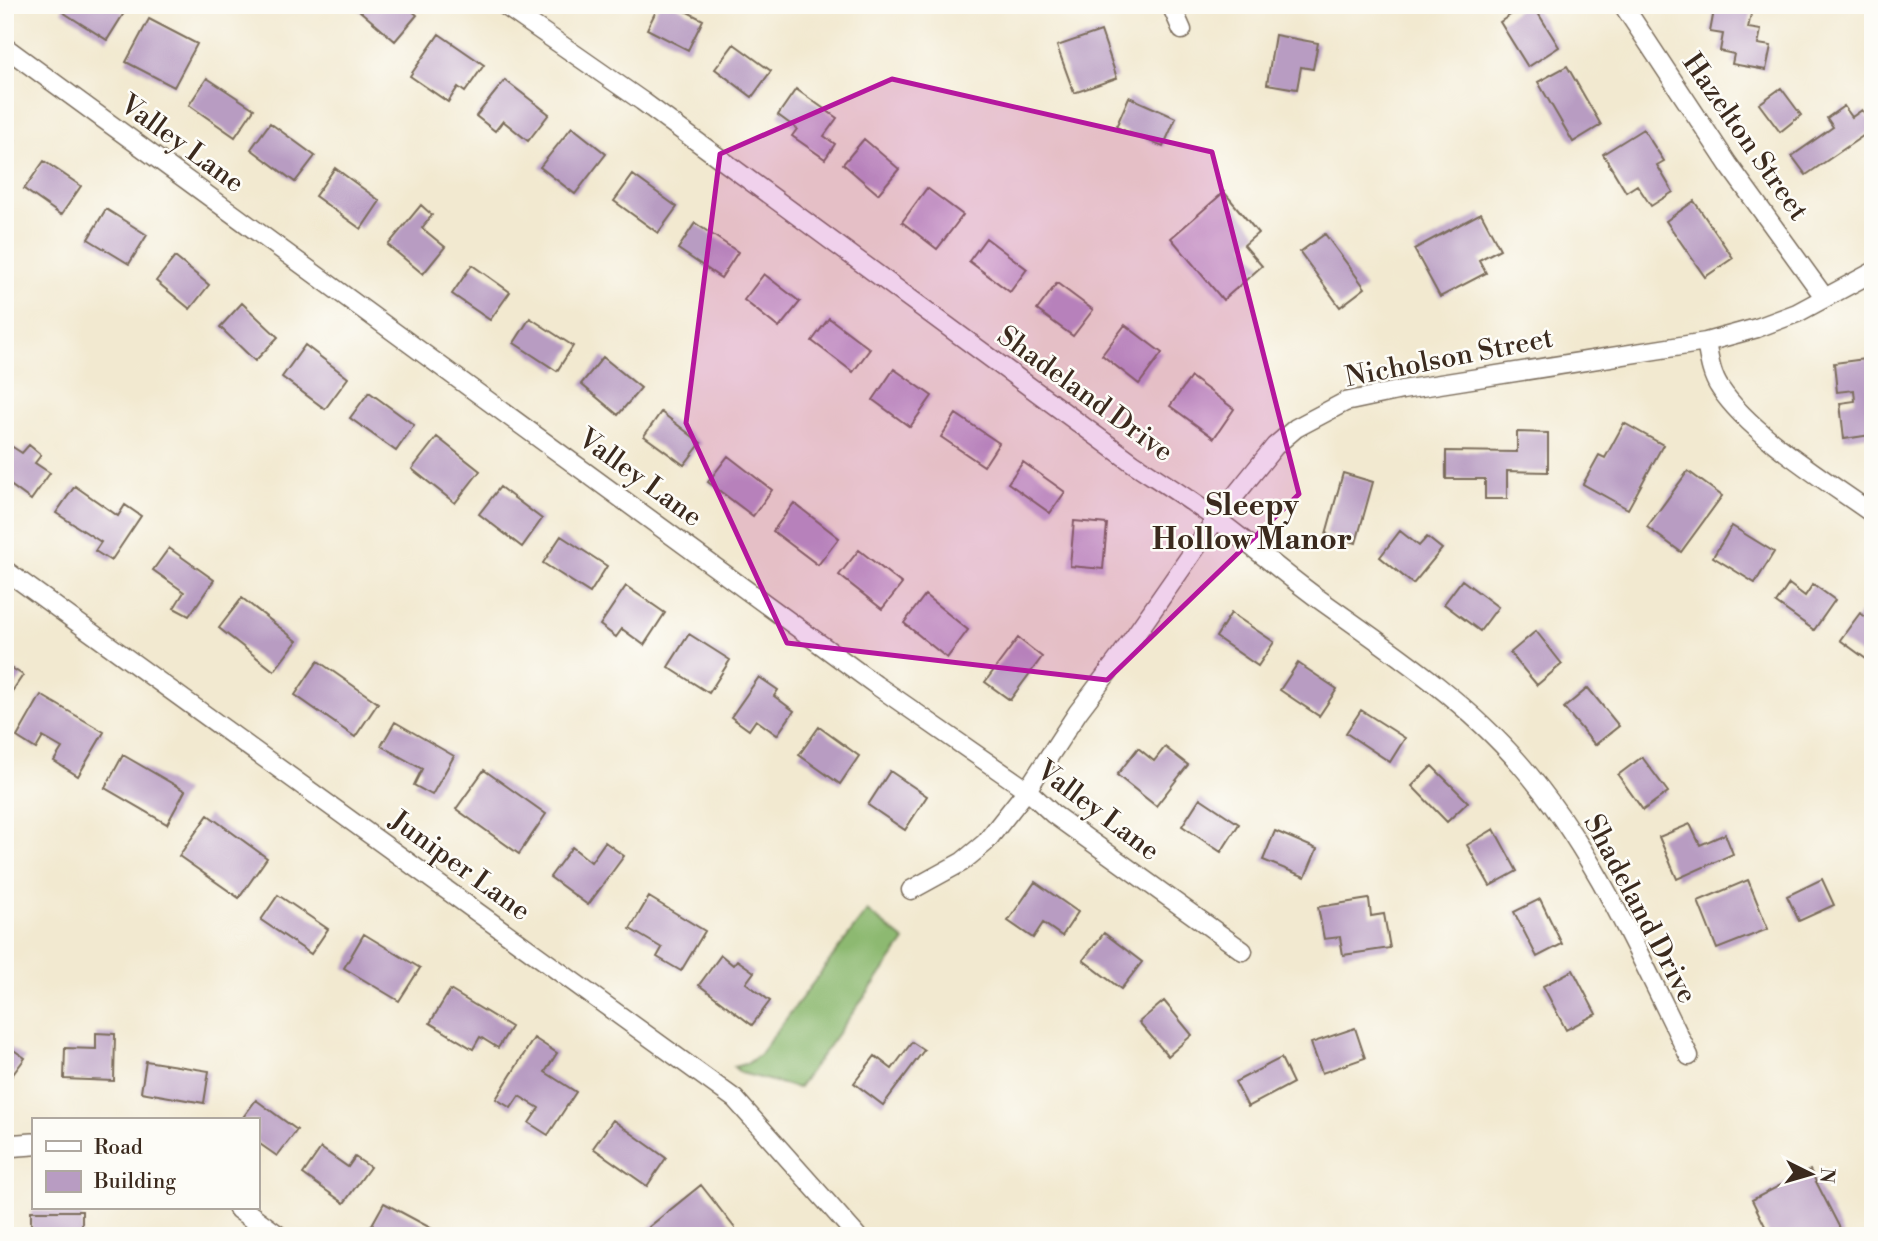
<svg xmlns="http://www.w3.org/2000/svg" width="1878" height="1241" font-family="'Libre Bodoni',serif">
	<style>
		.forest { fill: #8db971; stroke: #647248; stroke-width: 2 }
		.building { fill: #b89cc2 }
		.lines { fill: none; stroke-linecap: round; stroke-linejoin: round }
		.minor-casing { stroke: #7b6d5c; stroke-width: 21 }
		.tertiary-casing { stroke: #7b6d5c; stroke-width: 24 }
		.minor { stroke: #fff; stroke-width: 18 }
		.tertiary { stroke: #fff; stroke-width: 21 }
		.marked { fill: #b5179e; fill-opacity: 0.2; stroke: #b5179e; stroke-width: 5; stroke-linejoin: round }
		.labels { text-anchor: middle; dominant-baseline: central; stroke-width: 5; stroke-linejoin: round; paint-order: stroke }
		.street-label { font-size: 28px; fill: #3b2a1e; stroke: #fdfcf7 }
		.neighbourhood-label { font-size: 30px; font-weight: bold; fill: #3b2a1e; stroke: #fdfcf7 }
	</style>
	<rect width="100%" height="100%" fill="#fdfcf7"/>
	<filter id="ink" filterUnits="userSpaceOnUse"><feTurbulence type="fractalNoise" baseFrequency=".0143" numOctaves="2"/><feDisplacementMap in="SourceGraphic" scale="14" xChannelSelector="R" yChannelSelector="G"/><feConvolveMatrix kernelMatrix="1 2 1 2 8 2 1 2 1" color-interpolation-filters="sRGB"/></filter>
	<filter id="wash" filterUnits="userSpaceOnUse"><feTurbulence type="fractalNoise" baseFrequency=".00686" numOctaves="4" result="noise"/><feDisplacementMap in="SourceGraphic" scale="28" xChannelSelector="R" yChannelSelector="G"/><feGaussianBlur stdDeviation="1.57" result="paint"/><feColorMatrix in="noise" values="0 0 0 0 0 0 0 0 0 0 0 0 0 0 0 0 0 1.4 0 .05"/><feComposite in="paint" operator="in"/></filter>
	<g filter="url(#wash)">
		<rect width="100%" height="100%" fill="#f2e9d0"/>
		<!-- forest -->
		<path class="forest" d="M867 911 905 941 798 1088 741 1073 734 1067 748 1063 759 1055Z"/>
		<g id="blocks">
			<!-- building -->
			<path class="building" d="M65 5H111L124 13 107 40 61 11Z
				M353 5H405L417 15 395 41Z
				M659 5H674L703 20 688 50 647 29Z
				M1525 5H1533L1559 47 1528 67 1500 22Z
				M1715 5H1753L1748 28 1761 30 1758 44 1771 46 1766 70 1732 64 1734 54 1720 51 1723 34 1710 32Z
				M149 19 197 44 174 87 126 62Z
				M1101 31 1117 78 1074 93 1057 46Z
				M439 34 484 65 465 92 458 87 448 102 410 76Z
				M1275 35 1318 43 1313 69 1301 67 1297 89 1267 84Z
				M734 44 771 71 752 97 715 69Z
				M1567 66 1601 125 1573 142 1538 82Z
				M207 78 254 109 235 137 189 105Z
				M505 80 549 114 528 141 503 121 495 131 476 116Z
				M1781 88 1801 115 1780 132 1759 104Z
				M796 89 837 118 824 136 835 144 825 159 792 136 797 129 778 115Z
				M1129 97 1176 118 1163 147 1116 127Z
				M1844 106 1852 117 1862 110 1873 125V129L1806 175 1792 156 1833 127 1827 118Z
				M270 123 315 156 295 182 251 149Z
				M572 127 606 154 575 194 540 167Z
				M1643 129 1664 161 1657 165 1673 192 1651 206 1637 185 1626 192 1603 154Z
				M5 134 15 140 5 156Z
				M864 139 899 169 878 194 843 164Z
				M44 161 81 186 61 215 24 189Z
				M335 168 380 201 361 229 315 196Z
				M633 175 677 207 658 233 614 201Z
				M927 188 963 215 937 249 902 222Z
				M1224 192 1258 233 1244 245 1262 266 1223 300 1171 238Z
				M1694 201 1733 258 1705 277 1666 221Z
				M421 205 432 215 422 228 445 247 423 274 388 245Z
				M106 209 147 235 129 264 88 239Z
				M1481 213 1500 249 1479 260 1486 273 1440 297 1414 249Z
				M695 223 738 252 721 278 678 249Z
				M1325 234 1365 288 1340 307 1300 252Z
				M986 238 1027 269 1010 292 969 261Z
				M175 257 209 285 190 309 156 281Z
				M472 265 510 292 490 320 452 294Z
				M764 274 800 302 779 328 744 300Z
				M1057 283 1093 310 1073 336 1037 310Z
				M242 303 278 337 255 361 220 327Z
				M530 318 573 346 557 371 514 343Z
				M829 318 870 349 853 372 812 341Z
				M1125 325 1162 353 1139 384 1102 355Z
				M305 345 348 378 325 409 282 377Z
				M603 357 641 388 618 415 581 384Z
				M1873 358V415H1868L1871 435 1844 439 1840 403 1855 401 1854 390 1837 392 1834 363Z
				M894 369 932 396 910 427 873 400Z
				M1191 377 1234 409 1214 438 1170 406Z
				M369 392 414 425 396 451 350 418Z
				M661 412 701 443 684 465 644 436Z
				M956 414 999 443 984 466 941 437Z
				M1624 423 1663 445 1628 509 1583 484 1599 455 1605 458Z
				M1517 432 1548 433V472L1507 471V499H1485V479H1446V451L1517 452Z
				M437 437 480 471 455 503 412 469Z
				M5 442 22 453 29 445 41 455 35 463 50 473 31 500 5 481Z
				M728 456 772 490 753 516 708 482Z
				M1023 462 1065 492 1050 513 1008 483Z
				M1688 471 1722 496 1681 552 1647 527Z
				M1343 473 1373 482 1356 543 1326 534Z
				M75 486 118 516 125 505 141 516 111 561 95 551 101 542 56 513Z
				M500 487 542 519 522 547 479 514Z
				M794 503 839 538 818 565 773 531Z
				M1074 521 1107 524 1103 569 1070 566Z
				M1732 526 1774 552 1755 583 1713 557Z
				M1400 531 1419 546 1427 537 1442 549 1413 584 1380 557Z
				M561 536 607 566 590 593 543 563Z
				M169 548 214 580 189 616 174 608 184 592 153 570Z
				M859 550 902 584 882 609 839 575Z
				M1462 580 1498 607 1480 631 1444 604Z
				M1789 584 1805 596 1813 584 1835 600 1814 630 1776 603Z
				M626 586 665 613 644 645 622 629 616 637 600 625Z
				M925 595 968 630 947 658 904 623Z
				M242 598 297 641 274 671 219 628Z
				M1231 613 1274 642 1258 666 1216 637Z
				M1860 613 1873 622V664L1840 640Z
				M1536 631 1562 664 1537 685 1510 653Z
				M689 634 730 660 709 693 668 667Z
				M1018 638 1042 657 1010 700 985 682Z
				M318 661 378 703 355 737 295 695Z
				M1298 663 1337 689 1319 716 1280 690Z
				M5 664 23 675 5 702Z
				M759 677 778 690 774 696 794 711 777 735 756 720 749 730 731 717Z
				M1588 688 1619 726 1595 745 1564 708Z
				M41 695 104 732 78 776 54 761 62 748 43 737 36 749 17 737Z
				M1361 710 1405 738 1390 762 1346 733Z
				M395 722 454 756 432 795 414 785 422 769 381 746Z
				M819 727 859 756 840 784 799 755Z
				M1165 747 1188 765 1156 806 1117 775 1138 748 1154 761Z
				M123 755 185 791 167 824 105 788Z
				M1642 757 1668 792 1643 810 1618 775Z
				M1432 766 1468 802 1447 822 1412 786Z
				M484 770 546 814 519 854 456 809Z
				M890 771 927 796 905 830 868 805Z
				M1200 798 1239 824 1221 852 1182 826Z
				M208 815 267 858 239 898 179 856Z
				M1690 824 1700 845 1725 834 1733 854 1677 879 1659 837Z
				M1494 829 1517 871 1490 886 1467 845Z
				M1275 831 1317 849 1305 877 1263 860Z
				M605 842 624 856 588 905 550 877 572 847 591 862Z
				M1822 879 1834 905 1799 921 1787 896Z
				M1748 880 1768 929 1717 949 1698 901Z
				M1035 882 1078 912 1062 936 1043 923 1033 938 1008 921Z
				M278 895 328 929 311 954 261 920Z
				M649 897 705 931 681 971 657 957 662 948 630 929Z
				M1369 899 1371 916 1384 914 1390 948 1343 955 1340 937 1324 939 1318 907Z
				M1540 899 1562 944 1537 957 1514 912Z
				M1104 933 1142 962 1121 989 1083 960Z
				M364 934 420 968 399 1001 344 968Z
				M721 955 733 965 737 960 754 972 746 983 770 1001 752 1025 699 985Z
				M1573 970 1596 1014 1566 1030 1543 986Z
				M450 990 511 1027 498 1048 480 1037 473 1049 430 1023Z
				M1164 1001 1192 1035 1168 1056 1139 1022Z
				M1355 1028 1365 1058 1322 1073 1311 1043Z
				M96 1033 115 1034 114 1081 64 1079 65 1048 96 1049Z
				M534 1038 557 1053 545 1072 576 1092 548 1135 529 1123 539 1108 519 1096 511 1108 496 1099Z
				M912 1042 924 1050 883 1105 854 1083 875 1056 892 1069Z
				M5 1044 25 1058 5 1085Z
				M1281 1058 1293 1083 1248 1107 1235 1082Z
				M146 1061 209 1071 204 1103 141 1092Z
				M256 1100 297 1130 277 1156 257 1142V1120H241Z
				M613 1120 666 1158 647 1186 593 1148Z
				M321 1148 348 1167 355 1157 370 1167 344 1203 303 1174Z
				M1810 1170 1844 1236H1770L1752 1200Z
				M701 1185 741 1236H656L649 1227Z
				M384 1203 440 1233 439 1236H379L369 1230Z
				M31 1211H82V1236H31Z"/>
		</g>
	</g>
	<g filter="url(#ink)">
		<use href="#blocks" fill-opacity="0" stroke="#7b6d5c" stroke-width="2"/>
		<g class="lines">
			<!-- minor casing -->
			<g class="minor-casing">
				<path id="minor" d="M504 5 642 101 1133 463C1160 481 1189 499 1216 519 1250 544 1282 572 1316 597 1387 648 1462 697 1520 764 1594 849 1639 955 1689 1056
					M1171 5 1182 30
					M1623 5 1728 164 1825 298
					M5 47 876 685 1027 790 1053 814 1243 951
					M1706 342C1709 358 1711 375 1720 388 1750 434 1827 481 1873 514
					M5 570 735 1099 857 1236
					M911 890 962 862 985 843 1027 790 1078 712 1122 654 1216 519 1275 446 1296 428 1345 402 1402 390 1706 342 1757 328 1797 313 1873 272"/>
			</g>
			<!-- tertiary casing -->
			<g class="tertiary-casing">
				<path id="tertiary" d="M5 1146 33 1144
					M239 1208 277 1236"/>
			</g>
			<!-- minor -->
			<use href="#minor" class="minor"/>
			<!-- tertiary -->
			<use href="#tertiary" class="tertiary"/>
		</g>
	</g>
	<!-- marked area -->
	<path class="marked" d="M892 79 1212 152 1299 494 1107 680 787 643 686 423 720 154Z"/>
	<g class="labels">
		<!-- street labels -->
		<g class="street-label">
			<text transform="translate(1745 137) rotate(55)">Hazelton Street</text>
			<text transform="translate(182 144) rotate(36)">Valley Lane</text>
			<text transform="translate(1449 358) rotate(-11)">Nicholson Street</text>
			<text transform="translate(1085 394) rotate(36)">Shadeland Drive</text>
			<text transform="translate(640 478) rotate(36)">Valley Lane</text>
			<text transform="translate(1098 811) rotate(37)">Valley Lane</text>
			<text transform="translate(460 866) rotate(36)">Juniper Lane</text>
			<text transform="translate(1640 909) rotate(62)">Shadeland Drive</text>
		</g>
		<!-- neighbourhood labels -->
		<g class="neighbourhood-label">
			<text x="1252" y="506">Sleepy<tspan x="1252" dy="34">Hollow Manor</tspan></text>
		</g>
	</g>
	<!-- margin -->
	<rect width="1878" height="1241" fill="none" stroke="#fdfcf7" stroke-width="28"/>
	<!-- legend -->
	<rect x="32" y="1118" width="228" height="91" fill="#fdfcf7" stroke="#afa8a0" stroke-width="2"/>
	<rect x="46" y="1141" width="35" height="10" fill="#ffffff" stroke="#afa8a0" stroke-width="2"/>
	<text x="94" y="1154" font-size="21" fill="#3b2a1e">Road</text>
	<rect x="46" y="1171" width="35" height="21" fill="#b89cc2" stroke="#afa8a0" stroke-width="2"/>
	<text x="94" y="1188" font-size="21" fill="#3b2a1e">Building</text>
	<!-- north arrow -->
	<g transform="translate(1811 1174) rotate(95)" stroke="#fdfcf7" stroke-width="5" paint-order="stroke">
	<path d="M0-5L12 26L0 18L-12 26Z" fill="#3b2a1e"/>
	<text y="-10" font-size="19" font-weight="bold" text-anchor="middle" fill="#3b2a1e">N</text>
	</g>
</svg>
